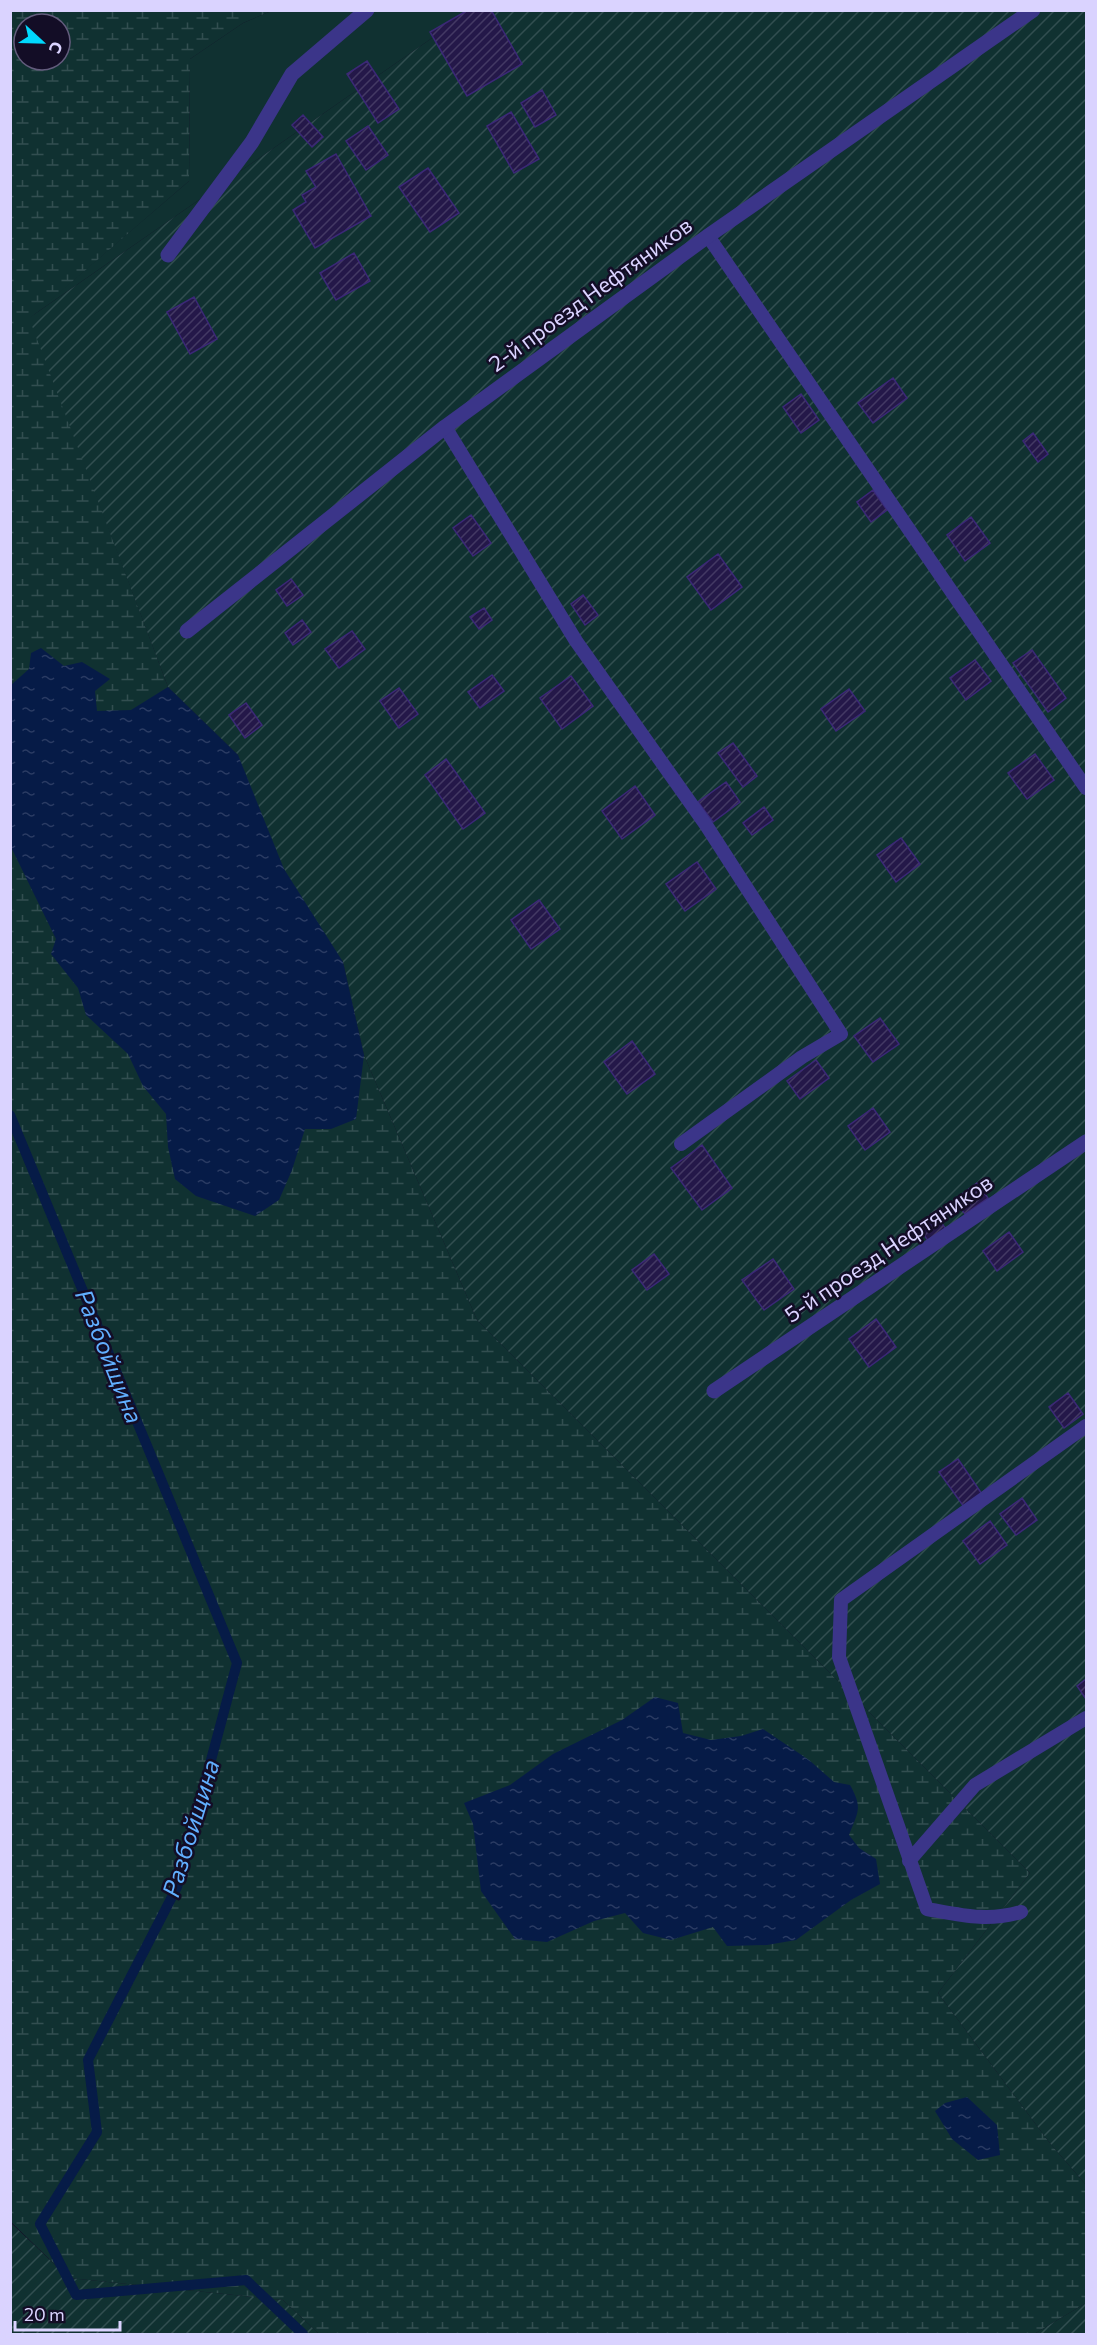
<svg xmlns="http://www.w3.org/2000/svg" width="1097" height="2345" font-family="Commissioner,sans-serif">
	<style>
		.grass { fill: #103131 }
		.wetland { fill: url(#wetland-marsh); fill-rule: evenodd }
		.garden { fill: url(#garden-furrows) }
		.water { fill: url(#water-ripples) }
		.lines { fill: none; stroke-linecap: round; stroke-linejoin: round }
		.stream { stroke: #061b47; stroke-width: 10 }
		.building { fill: url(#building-hatch); stroke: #3b2877; stroke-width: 1.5 }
		.service { stroke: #3b3589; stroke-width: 14 }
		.minor { stroke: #3b3589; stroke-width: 15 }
		.labels { text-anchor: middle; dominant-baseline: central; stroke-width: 5; stroke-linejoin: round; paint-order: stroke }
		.street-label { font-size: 22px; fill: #dad3ff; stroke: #130d26 }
		.water-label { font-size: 24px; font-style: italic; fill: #61afff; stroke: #130d26 }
	</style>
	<defs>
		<pattern id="wetland-marsh" width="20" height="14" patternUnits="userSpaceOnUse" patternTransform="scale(1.5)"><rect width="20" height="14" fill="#103131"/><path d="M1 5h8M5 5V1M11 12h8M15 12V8" fill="none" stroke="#324e50"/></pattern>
		<pattern id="garden-furrows" width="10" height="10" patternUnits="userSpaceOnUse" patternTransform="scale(1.5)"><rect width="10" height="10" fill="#103131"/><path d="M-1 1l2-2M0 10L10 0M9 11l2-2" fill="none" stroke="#324e50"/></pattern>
		<pattern id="water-ripples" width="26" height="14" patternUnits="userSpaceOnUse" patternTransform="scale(1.5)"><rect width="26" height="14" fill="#061b47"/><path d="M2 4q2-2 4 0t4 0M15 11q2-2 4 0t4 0" fill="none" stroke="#2a3b63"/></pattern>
		<pattern id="building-hatch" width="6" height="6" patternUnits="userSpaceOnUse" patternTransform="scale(1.5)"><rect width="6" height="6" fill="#241849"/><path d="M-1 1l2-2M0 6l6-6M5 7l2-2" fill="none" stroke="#433964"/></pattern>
	</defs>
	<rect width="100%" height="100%" fill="#130d26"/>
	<!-- grass -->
	<path class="grass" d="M271 11H471L29 318 189 181 190 59 243 23Z"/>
	<!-- wetland -->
	<path class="wetland" d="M10 11H271L243 23 190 59 189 181 30 318 168 687 238 755 343 962 364 1055 477 1320 1030 1873 938 1993 1049 2142 1086 2185V2303L1034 2334H319L283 2300 69 2278 11 2222ZM24 24H60V60H24Z"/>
	<!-- garden -->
	<path class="garden" d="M471 11H1086V2185L1049 2142 938 1993 1030 1873 477 1320 364 1055 343 962 284 869 238 755 168 687 29 318Z
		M10 2222 69 2278 283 2300 319 2334H11Z
		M1086 2303V2334H1034Z"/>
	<!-- water -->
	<path class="water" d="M41 648 64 666 82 662 110 679 95 691 97 711 131 710 168 687 238 755 284 869 343 962 364 1055 356 1119 331 1129H305L292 1170 279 1200 255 1216 196 1196 175 1179 168 1147 166 1114 143 1086 128 1054 86 1015 78 988 51 954 56 939 11 847V685L29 669 31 653Z
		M655 1697 678 1703 683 1733 711 1740 741 1736 763 1729 809 1760 834 1782 850 1785C863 1808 858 1812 849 1835L859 1848 876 1859 880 1884 851 1900 796 1940 767 1945 727 1946 713 1927 671 1940 643 1933 625 1913 594 1921 547 1942 515 1939 481 1891 473 1824 464 1803 510 1785 553 1754 622 1720Z
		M967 2097 997 2125 1000 2155 978 2160 952 2139 935 2111 945 2103Z"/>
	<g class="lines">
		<!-- stream -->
		<path class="stream" d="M10 1115 237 1663 177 1887 88 2060 97 2132 40 2224 76 2295 246 2280 303 2334"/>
	</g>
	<!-- building -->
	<path class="building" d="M468 10H491L522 64 467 96 430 32Z
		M367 61 399 109 378 123 347 74Z
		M542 90 556 115 535 127 521 103Z
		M511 112 539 159 514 173 487 126Z
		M303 115 323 137 312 147 292 125Z
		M368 126 388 155 366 170 346 141Z
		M336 154 371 216 315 248 293 210 306 202 302 195 316 187 306 171Z
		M428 168 459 213 430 232 399 187Z
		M354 253 370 281 336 300 320 273Z
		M194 297 217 339 190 354 167 312Z
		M893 378 907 398 873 423 858 403Z
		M801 394 819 420 801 433 783 407Z
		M1033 433 1048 454 1038 462 1023 441Z
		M873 490 887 510 871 522 857 502Z
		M471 515 491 543 473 556 453 528Z
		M971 517 990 543 965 561 947 535Z
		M718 554 742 587 711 610 687 577Z
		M291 579 303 595 287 606 276 590Z
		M583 595 598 615 585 625 571 604Z
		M484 608 492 620 479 629 470 617Z
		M302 620 311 632 293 645 285 633Z
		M352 631 365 649 339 668 325 649Z
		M1032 650 1066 698 1048 712 1013 663Z
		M975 660 991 681 966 700 950 678Z
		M492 675 504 691 480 708 468 692Z
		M571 676 593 706 562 729 540 698Z
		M399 688 418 714 399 728 380 701Z
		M849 689 865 711 836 731 821 709Z
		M246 703 262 725 245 738 229 715Z
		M733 743 757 776 743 787 718 753Z
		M1035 754 1054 780 1027 799 1008 773Z
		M446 759 485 813 463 829 425 775Z
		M726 782 740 802 713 822 698 802Z
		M635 786 655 815 622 839 602 811Z
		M764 807 773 820 752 835 743 823Z
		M901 838 920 864 896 882 877 855Z
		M697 862 716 889 685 911 666 884Z
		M539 900 560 929 531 949 511 920Z
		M880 1018 899 1044 873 1062 854 1036Z
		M632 1041 655 1074 627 1094 604 1062Z
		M816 1060 829 1078 800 1099 787 1081Z
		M873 1108 890 1132 865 1150 848 1126Z
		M702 1145 732 1188 702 1210 671 1168Z
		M977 1183 988 1198 965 1214 954 1200Z
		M935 1214 946 1229 929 1242 918 1227Z
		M1009 1232 1023 1252 997 1271 983 1251Z
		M654 1254 669 1274 647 1290 632 1270Z
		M773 1259 794 1289 764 1310 742 1280Z
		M876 1319 896 1347 869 1367 849 1339Z
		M1068 1393 1083 1414 1064 1428 1049 1407Z
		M958 1459 982 1494 964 1507 939 1472Z
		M1022 1498 1037 1520 1016 1535 1000 1514Z
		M990 1521 1007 1545 980 1564 963 1541Z
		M1086 1679V1699L1077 1686Z"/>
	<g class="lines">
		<!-- service -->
		<path class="service" d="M708 236 1086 788
			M445 427 576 641 706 825 841 1034 802 1057 681 1144
			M909 1861 975 1785 1086 1718
			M1021 1912C987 1922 961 1915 927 1909L839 1657 841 1600 1086 1426"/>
		<!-- minor -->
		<path class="minor" d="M168 255 252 142 292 74 367 10
			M187 631 445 427 708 236 1033 10
			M714 1391 1086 1142"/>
	</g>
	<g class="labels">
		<!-- street labels -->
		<g class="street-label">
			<text transform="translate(590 294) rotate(-36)">2-й проезд Нефтяников</text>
			<text transform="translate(888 1248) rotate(-34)">5-й проезд Нефтяников</text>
		</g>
		<!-- water labels -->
		<g class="water-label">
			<text transform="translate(110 1356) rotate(68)">Разбойщина</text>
			<text transform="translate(190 1828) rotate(-73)">Разбойщина</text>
		</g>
	</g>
	<!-- border -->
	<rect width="1097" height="2345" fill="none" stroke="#dad3ff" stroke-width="24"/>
	<!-- north arrow -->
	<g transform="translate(42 42) rotate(112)"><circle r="28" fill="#130d26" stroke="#635c7d" stroke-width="1.5"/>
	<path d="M0-4.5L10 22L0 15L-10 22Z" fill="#00d9fe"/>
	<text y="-9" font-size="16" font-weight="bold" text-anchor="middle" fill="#dad3ff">С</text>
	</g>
	<!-- scale -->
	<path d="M15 2321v9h105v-9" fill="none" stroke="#dad3ff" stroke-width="3"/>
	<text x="24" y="2321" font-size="18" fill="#dad3ff" stroke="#130d26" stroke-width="4.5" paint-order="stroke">20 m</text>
</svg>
